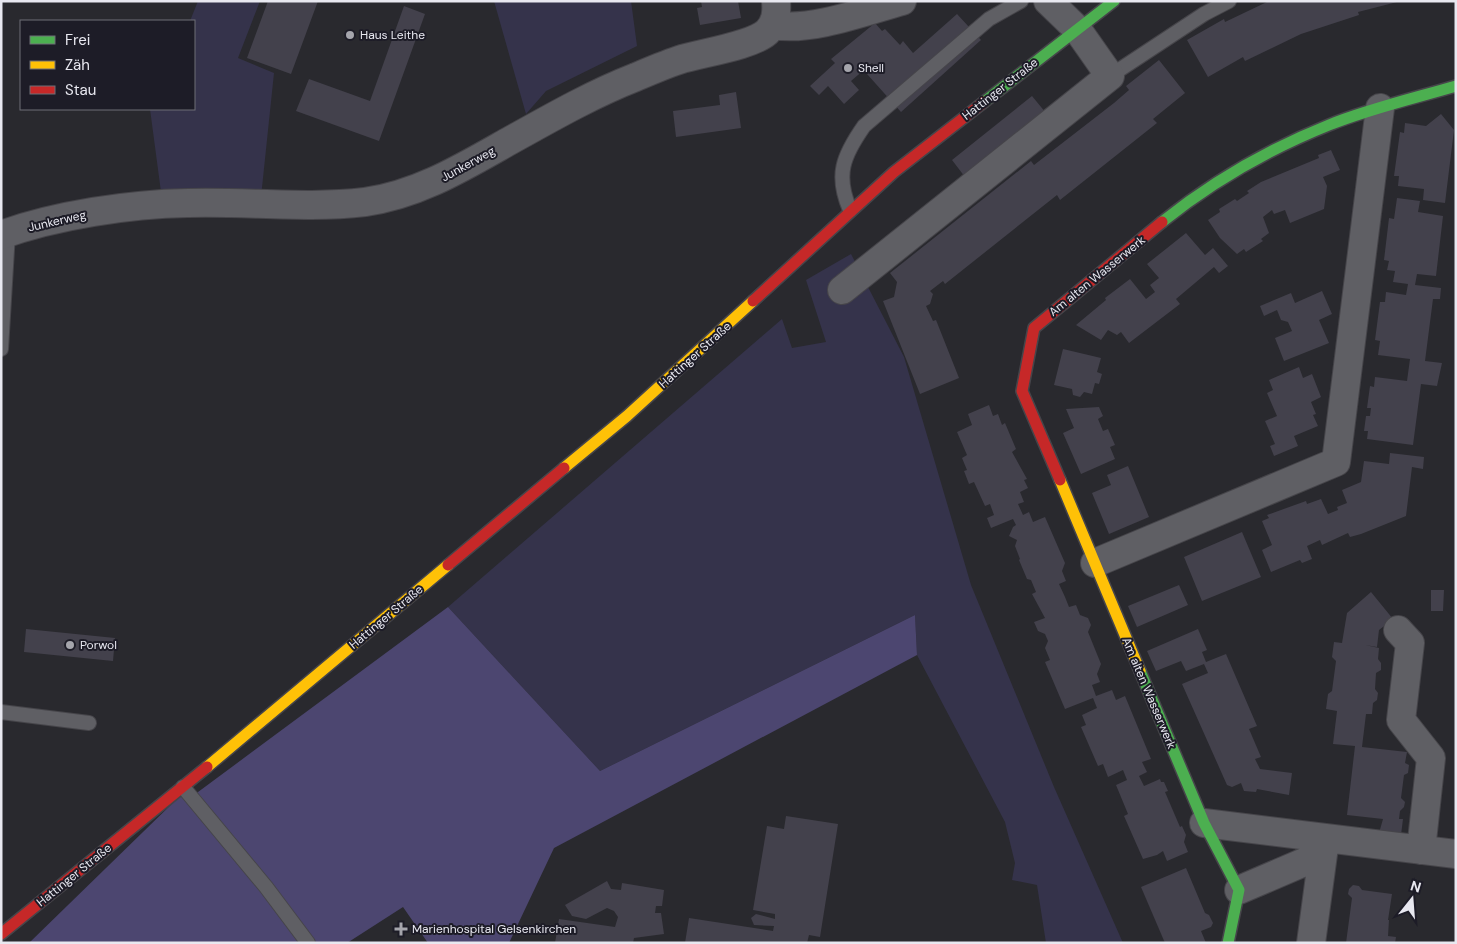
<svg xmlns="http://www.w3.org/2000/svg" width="1457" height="944" font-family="'DM Sans',sans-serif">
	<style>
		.green { fill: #35334b }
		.forest { fill: #4c4670 }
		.building { fill: #43414c }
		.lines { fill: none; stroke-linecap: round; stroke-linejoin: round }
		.lane-casing { stroke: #46454a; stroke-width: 16 }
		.street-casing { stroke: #46454a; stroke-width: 30 }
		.fast-casing { stroke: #46454a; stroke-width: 14 }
		.slow-casing { stroke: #46454a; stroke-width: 14 }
		.jam-casing { stroke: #46454a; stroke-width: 14 }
		.lane { stroke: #5f5f64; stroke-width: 14 }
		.street { stroke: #5f5f64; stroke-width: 28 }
		.fast { stroke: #4caf50; stroke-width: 11 }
		.slow { stroke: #ffc107; stroke-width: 11 }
		.jam { stroke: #c62828; stroke-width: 11 }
		.poi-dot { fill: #a5a5ac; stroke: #1d1c27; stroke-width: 2 }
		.labels { text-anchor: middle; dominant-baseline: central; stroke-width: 4; stroke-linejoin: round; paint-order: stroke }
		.poi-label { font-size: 12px; fill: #e8e8f0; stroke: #1d1c27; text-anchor: start }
		.street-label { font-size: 12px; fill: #e8e8f0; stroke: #1d1c27 }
	</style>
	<rect width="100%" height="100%" fill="#29292e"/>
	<!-- green -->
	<path class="green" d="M198 1H260L238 58 274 73 261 197 161 192 150 109H194V21H190Z
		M494 1H631L637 46 546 91 526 114Z
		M851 254 904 357 971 585 1054 787 1123 943H1046L1037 885 1012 880 1015 863 1005 822 917 655 915 615 600 771 448 607 782 319 792 348 826 342 806 280Z"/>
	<!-- forest -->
	<path class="forest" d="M448 607 600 771 915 615 917 655 554 848 509 943H428L403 907 347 943H310C275 892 240 837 194 795Z
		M182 794 266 893 300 943H29Z"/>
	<!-- building -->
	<path class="building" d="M268 1H318L291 74 247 58Z
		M701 1H738L741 18 700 25 697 8 702 7Z
		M1269 1H1397V2L1358 12 1359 15 1301 34 1245 61 1243 57 1208 77 1187 40 1224 19 1225 22Z
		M404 6 425 14 379 141 296 111 309 79 370 101Z
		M957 14 981 40 901 112 867 74 875 67 872 63 851 81 859 90 844 104 828 86 819 95 810 86 835 63 831 59 875 23 882 31 885 29 900 45 903 41 913 53Z
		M1159 60 1185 93 1153 119 1157 123 1060 200 1057 195 945 284 943 281 930 291 933 294 930 304 926 306 933 321 936 320 959 378 920 394 883 301 894 297 897 282 890 273 1031 161 1034 165 1114 103 1129 90 1126 86Z
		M736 92 741 128 676 137 673 111 720 105 719 95Z
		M1032 96 1046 113 965 177 952 160Z
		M1441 114 1454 130 1445 203 1423 200 1424 189 1398 186 1399 176H1394L1400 132 1404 133 1405 123 1426 126Z
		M1331 150 1340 170 1323 177 1327 186 1324 209 1290 223 1285 210 1274 214 1272 210 1263 217 1269 233 1261 239 1263 241 1246 252 1244 249 1237 254 1220 238 1208 220 1220 212 1219 209 1235 199 1237 201 1249 193 1247 191 1261 182 1319 158 1318 155Z
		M1397 198 1420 201 1418 212 1443 216 1436 276 1417 274 1415 285 1441 288 1440 299H1433L1425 361 1442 363 1437 386 1421 384 1413 445 1367 439 1368 431H1364L1366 416H1370L1371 408H1367L1370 386 1374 387 1375 377 1407 381 1410 359 1378 355 1380 341 1375 340 1380 302H1385L1386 292 1406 295 1408 284 1393 282 1395 271 1387 270 1389 261 1384 260 1389 218 1394 219Z
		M1186 233 1205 255 1213 248 1228 266 1219 273 1214 267 1176 299 1180 304 1129 343 1121 332 1117 335 1108 330 1101 340 1076 325 1106 300 1105 298 1130 279 1146 299 1155 292 1150 285 1159 278 1147 264Z
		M1322 291 1332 314 1319 320 1329 343 1284 361 1275 338 1292 331 1288 322 1281 320 1277 310 1264 316 1260 306 1291 293 1295 303Z
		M1063 349 1101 358 1097 372 1102 374 1099 384 1095 383 1092 394 1084 392 1080 397 1073 395 1072 389 1054 385Z
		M1299 367 1303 378 1312 374 1321 397 1311 402 1316 414 1313 415 1318 426 1294 436 1298 446 1274 456 1270 446 1275 444 1265 421 1277 416 1267 393 1273 390 1269 380Z
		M989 405 993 416 998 414 1002 425 1005 423 1016 449 1012 452 1027 479 1024 480 1028 488 1020 492 1024 502 1018 504 1023 515 1029 512 1033 522 1045 517 1065 563 1062 571 1066 581 1059 584 1065 597 1069 607 1076 605 1080 615 1088 618 1091 625 1088 632 1101 664 1097 674 1100 682 1092 685 1096 696 1112 690 1116 700 1125 696 1151 759 1142 762 1147 772 1139 776 1144 786 1160 779 1161 782H1164L1168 791 1165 792 1180 827 1182 826 1186 835 1184 842 1188 852 1167 861 1163 851 1157 855 1143 859 1124 816 1128 814 1116 785 1127 780 1123 770 1108 777 1103 764 1098 766 1081 727 1086 725 1082 715 1097 708 1093 698 1065 709 1045 662 1050 660 1045 648 1048 641 1045 634 1038 631 1034 622 1045 618 1032 594 1036 592 1031 580 1027 579 1019 560 1020 559 1015 546 1017 540 1009 536 1013 527 1016 525 1013 519 991 528 987 518 994 515 990 504 985 506 974 482 969 484 964 471 967 470 962 458 967 455 957 432 972 425 968 414Z
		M1099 407 1103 416 1098 419 1103 431 1108 429 1115 445 1110 447 1115 459 1081 474 1063 433 1074 428 1066 409Z
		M1390 453 1424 457 1423 469 1412 467 1406 516 1361 534 1350 537 1348 533 1322 545 1320 540 1307 546 1312 559 1302 563 1300 560 1271 572 1262 550 1272 545 1262 521 1269 518 1267 515 1306 501 1307 504 1321 499 1328 514 1338 510 1337 507 1347 503 1342 490 1361 482 1364 461 1389 464Z
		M1128 466 1149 517 1109 534 1092 493 1111 485 1107 475Z
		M1242 532 1261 577 1202 601 1184 557Z
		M1179 585 1188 605 1137 627 1128 606Z
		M1431 590H1444L1443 611H1431Z
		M1371 592 1393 619 1379 630 1377 647 1365 645 1379 648 1378 659 1381 663V670L1376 673 1375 689 1378 693 1377 700 1373 703 1372 714H1366L1362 747 1407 752 1405 763 1409 765 1408 773 1404 775 1401 798 1405 802 1404 807 1400 811 1399 819H1403L1401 835 1379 833 1383 819 1347 815 1355 746 1333 744 1337 711 1326 709 1328 694 1332 691 1336 661 1332 657 1334 642 1342 643 1347 613Z
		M26 629 115 638 113 661 24 652Z
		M1198 629 1207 650 1202 652 1206 662 1226 654 1257 726 1249 729 1261 757 1255 759 1260 769 1292 773 1289 795 1257 789 1256 792 1244 791 1241 783 1232 787 1227 785 1182 684 1208 673 1204 664 1186 671 1181 661 1156 671 1147 651Z
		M786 816 838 824 820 937 809 935 807 943H685L689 918 773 931 774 926 754 925 751 918 756 914 775 919V914L753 910 767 826 784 829Z
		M1186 868 1205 913 1209 915 1213 923 1211 927 1201 931 1206 943H1165L1141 887Z
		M607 881 611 889 621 890 622 883 664 890 662 906H656L655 913H661L664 934 634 938 633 943H555L559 919 615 927 618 917 614 911 607 908 586 919 572 916 565 905Z
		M1353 885 1359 886 1362 890 1392 894 1388 920H1389L1388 936 1396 937 1395 943H1346L1352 898 1348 894 1349 889Z"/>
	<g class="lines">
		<!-- lane casing -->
		<g class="lane-casing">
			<path id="lane" d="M1110 76 1204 14 1229 1
				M850 210C835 175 843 156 864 126L989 19 1021 1
				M1 349 8 233
				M1 712 89 723
				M183 787 266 887 308 943"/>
		</g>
		<!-- street casing -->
		<g class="street-casing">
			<path id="street" d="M774 25C810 32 866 11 902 1
				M1 235C56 215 130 204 188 203 246 201 306 209 365 202 416 195 460 169 504 144 547 120 590 95 636 77 650 71 664 65 679 60 701 53 752 46 767 32 776 23 777 13 776 1
				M842 290 1110 76 1077 29 1048 1
				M1095 563 1336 462 1380 108
				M1398 630 1410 643 1401 720 1431 758 1421 850
				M1204 823 1456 854
				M1239 890 1323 854 1325 840
				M1311 943 1323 854"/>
		</g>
		<!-- fast casing -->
		<g class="fast-casing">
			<path id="fast" d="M984 102 1114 1
				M1162 222C1213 181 1269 149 1329 125 1368 109 1415 98 1456 86
				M1140 671 1204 823 1239 890 1228 943"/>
		</g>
		<!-- slow casing -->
		<g class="slow-casing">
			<path id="slow" d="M564 468 627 416 753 301
				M1060 480 1140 671
				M207 767 448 565"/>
		</g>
		<!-- jam casing -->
		<g class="jam-casing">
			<path id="jam" d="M753 301 894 172 984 102
				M1060 480 1022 391 1034 328 1162 222
				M448 565 564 468
				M1 934 207 767"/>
		</g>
		<!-- lane -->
		<use href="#lane" class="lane"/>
		<!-- street -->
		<use href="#street" class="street"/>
		<!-- fast -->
		<use href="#fast" class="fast"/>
		<!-- slow -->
		<use href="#slow" class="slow"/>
		<!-- jam -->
		<use href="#jam" class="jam"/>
	</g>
	<!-- markers -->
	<g class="poi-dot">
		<circle cx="350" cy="35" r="5"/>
		<circle cx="848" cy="68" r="5"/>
		<circle cx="70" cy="645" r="5"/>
		<path d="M398.5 921.5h5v5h5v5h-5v5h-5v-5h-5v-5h5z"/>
	</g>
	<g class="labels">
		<!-- poi labels -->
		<g class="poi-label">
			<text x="360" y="35">Haus Leithe</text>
			<text x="858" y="68">Shell</text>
			<text x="80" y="645">Porwol</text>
			<text x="412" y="929">Marienhospital Gelsenkirchen</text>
		</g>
		<!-- street labels -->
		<g class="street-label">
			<text transform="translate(1000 89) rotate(-38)">Hattinger Straße</text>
			<text transform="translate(468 164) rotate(-29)">Junkerweg</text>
			<text transform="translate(57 221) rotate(-13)">Junkerweg</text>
			<text transform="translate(1097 276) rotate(-39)">Am alten Wasserwerk</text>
			<text transform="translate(695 355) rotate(-42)">Hattinger Straße</text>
			<text transform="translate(386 617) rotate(-40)">Hattinger Straße</text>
			<text transform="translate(1149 693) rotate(67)">Am alten Wasserwerk</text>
			<text transform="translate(74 875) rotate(-39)">Hattinger Straße</text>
		</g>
	</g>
	<!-- border -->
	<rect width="1457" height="944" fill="none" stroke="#e8e8f0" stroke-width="5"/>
	<!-- legend -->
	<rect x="20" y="20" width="175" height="90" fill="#1d1c27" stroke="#6e6e77"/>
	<rect x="30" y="36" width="25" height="8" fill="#4caf50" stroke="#6e6e77"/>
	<text x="65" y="45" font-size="15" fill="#e8e8f0">Frei</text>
	<rect x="30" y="61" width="25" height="8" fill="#ffc107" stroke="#6e6e77"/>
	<text x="65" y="70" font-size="15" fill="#e8e8f0">Zäh</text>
	<rect x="30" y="86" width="25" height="8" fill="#c62828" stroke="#6e6e77"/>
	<text x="65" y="95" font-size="15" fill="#e8e8f0">Stau</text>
	<!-- north arrow -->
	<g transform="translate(1412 899) rotate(17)" stroke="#1d1c27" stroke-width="4" paint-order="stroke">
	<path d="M0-4L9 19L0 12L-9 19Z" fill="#e8e8f0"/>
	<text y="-8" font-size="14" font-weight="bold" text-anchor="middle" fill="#e8e8f0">N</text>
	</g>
</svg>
